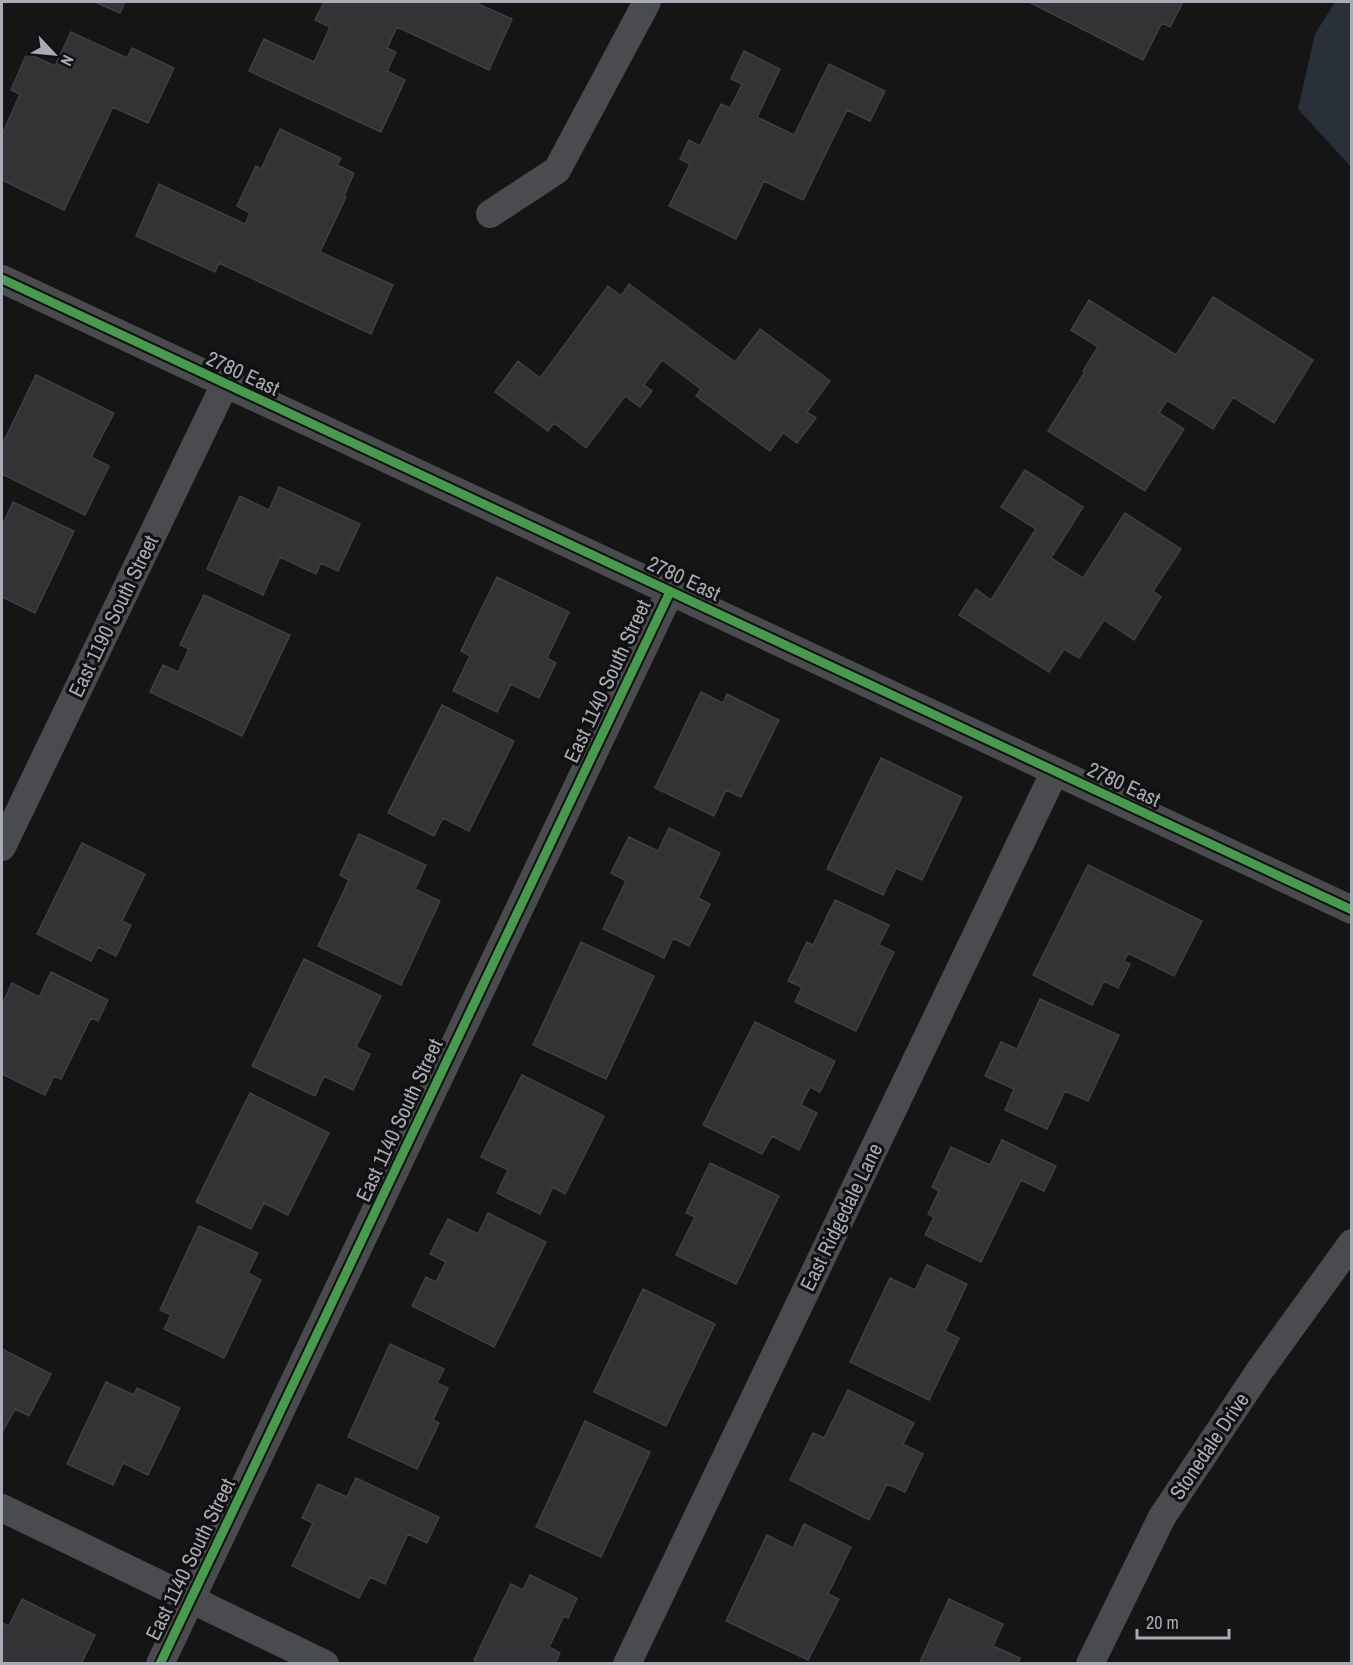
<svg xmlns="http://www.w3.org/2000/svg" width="1353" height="1665" font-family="'Archivo Narrow',sans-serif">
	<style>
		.water { fill: #2a3037 }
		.building { fill: #333335; stroke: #3e3f42; stroke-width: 1.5 }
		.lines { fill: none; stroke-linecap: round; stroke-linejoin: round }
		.minor { stroke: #4a4b4e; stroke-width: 28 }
		.cycleway-casing { stroke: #101011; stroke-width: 13 }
		.cycleway { stroke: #469c4c; stroke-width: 9 }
		.labels { text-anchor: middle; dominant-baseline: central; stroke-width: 6; stroke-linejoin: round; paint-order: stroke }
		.street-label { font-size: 21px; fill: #a7acb6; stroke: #101011 }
	</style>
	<rect width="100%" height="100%" fill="#151516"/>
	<!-- water -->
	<path class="water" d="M1335 2H1351V167L1298 109 1315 34Z"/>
	<!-- building -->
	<path class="building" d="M95 2H125L120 13Z
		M324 2H474L512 19 489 70 397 27 387 48 396 52 387 71 405 80 381 132 249 71 264 39 314 62 330 27 315 20Z
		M1029 2H1183L1170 27 1162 23 1143 60Z
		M71 32 127 58 132 48 174 68 148 123 113 107 64 210 2 180V135L20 94 11 90 27 53 55 66Z
		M744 51 780 69 757 117 794 135 829 64 885 91 870 121 847 110 803 200 764 181 736 239 669 206 690 164 680 159 689 140 700 146 721 104 730 108 742 84 731 79Z
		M280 129 341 158 337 165 354 173 344 196 346 197 320 252 393 285 371 334 219 263 215 272 136 236 159 184 245 224 250 213 237 206 256 166 261 169Z
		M629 284 735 362 760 329 830 381 807 412 816 418 797 443 783 433 770 451 696 396 701 389 662 360 644 385 652 391 640 407 625 396 586 448 554 423 548 431 495 392 518 361 540 378 608 286 621 296Z
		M1213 297 1313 360 1274 423 1233 397 1213 429 1167 400 1159 413 1184 429 1145 491 1048 431 1085 372 1083 371 1098 347 1071 330 1089 300 1176 355Z
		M36 375 114 413 91 457 109 466 85 515 2 474V445Z
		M1025 470 1083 507 1051 558 1083 578 1125 513 1181 549 1153 591 1161 597 1134 640 1104 620 1079 658 1064 649 1049 672 959 615 976 589 991 600 1036 529 1001 507Z
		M279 487 360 524 338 571 321 563 316 574 280 557 263 595 207 569 240 496 269 510Z
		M13 502 74 531 35 613 2 597V526Z
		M497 577 569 612 547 658 556 663 539 698 511 684 497 712 453 691 470 656 461 651Z
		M204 595 290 635 242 736 150 692 163 665 178 672 189 649 180 645Z
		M701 692 723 703 727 694 779 720 741 797 726 790 714 816 655 788Z
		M442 705 514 741 469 831 443 818 434 836 388 813Z
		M881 758 962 797 922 880 896 868 883 895 827 869Z
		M669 828 720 853 698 898 710 904 689 946 673 938 664 958 603 929 626 881 611 873 629 837 658 851Z
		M359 834 426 865 415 889 440 901 401 985 318 946 349 880 340 875Z
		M82 843 145 874 122 921 131 925 116 956 98 947 91 961 37 934Z
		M1088 865 1202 921 1174 976 1128 953 1124 961 1130 964 1118 988 1104 981 1092 1005 1033 975Z
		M835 900 889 925 879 945 894 952 856 1031 795 1002 802 987 788 981 807 942 813 945Z
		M581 942 654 976 606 1079 533 1045Z
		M304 959 381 996 356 1047 370 1054 353 1090 324 1076 315 1096 252 1066Z
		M51 972 108 1000 98 1021 91 1018 61 1079 54 1076 45 1095 2 1074V1005L12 983 39 997Z
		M1040 999 1119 1035 1088 1101 1065 1091 1047 1129 1005 1110 1014 1089 985 1076 1001 1042 1017 1049Z
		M755 1022 835 1061 820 1092 810 1087 801 1105 817 1113 799 1150 772 1136 762 1154 703 1125Z
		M522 1075 604 1116 565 1194 553 1187 540 1214 497 1193 508 1170 481 1157Z
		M250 1093 329 1133 288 1215 264 1203 251 1229 196 1202Z
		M1002 1140 1056 1166 1044 1191 1021 1180 981 1262 925 1235 934 1217 928 1214 939 1191 932 1187 951 1147 990 1165Z
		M710 1163 779 1196 736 1284 676 1255 695 1217 686 1213Z
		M488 1213 546 1242 494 1347 412 1306 426 1277 436 1282 446 1262 430 1254 448 1219 478 1234Z
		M199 1226 258 1253 248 1273 261 1280 224 1358 164 1329 171 1315 160 1310Z
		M927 1265 967 1284 945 1331 959 1338 929 1400 850 1362 890 1278 915 1290Z
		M643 1289 715 1324 666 1426 594 1392Z
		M390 1344 444 1369 437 1383 448 1388 433 1420 439 1423 417 1469 348 1437Z
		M2 1349 51 1374 29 1416 15 1409 3 1431 2 1430Z
		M106 1382 134 1395 137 1388 180 1408 148 1475 123 1463 113 1485 67 1464Z
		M848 1390 914 1423 903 1444 923 1454 905 1492 887 1484 869 1520 790 1480 813 1433 824 1438Z
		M585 1421 650 1452 601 1557 536 1527Z
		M356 1478 439 1517 427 1543 408 1534 385 1584 370 1577 359 1598 292 1566 313 1523 302 1518 318 1484 347 1497Z
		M804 1524 851 1547 828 1594 839 1599 808 1660 726 1621 767 1535 793 1548Z
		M530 1575 577 1598 568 1618 564 1616 549 1647 560 1653 555 1664H480L474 1660 511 1584 523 1590Z
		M22 1599 95 1635 81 1664H2V1623L9 1626Z
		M949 1599 1003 1624 993 1646 1020 1658 1018 1664H919Z"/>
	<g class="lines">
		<!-- minor -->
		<path class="minor" d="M490 214 557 170 647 2
			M2 279 1352 910
			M2 847 225 384
			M2 1508 325 1664
			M160 1664 670 592
			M627 1664 1055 771
			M1090 1664 1162 1517 1260 1370 1352 1243"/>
		<!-- cycleway casing -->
		<g class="cycleway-casing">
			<path id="cycleway" d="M2 279 1352 910
				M160 1664 670 592"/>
		</g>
		<!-- cycleway -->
		<use href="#cycleway" class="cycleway"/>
	</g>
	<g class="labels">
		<!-- street labels -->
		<g class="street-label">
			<text transform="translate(243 373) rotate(25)">2780 East</text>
			<text transform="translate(684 578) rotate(25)">2780 East</text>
			<text transform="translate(113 616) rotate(-64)">East 1190 South Street</text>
			<text transform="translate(607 681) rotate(-65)">East 1140 South Street</text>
			<text transform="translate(1124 784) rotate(25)">2780 East</text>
			<text transform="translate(399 1120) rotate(-65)">East 1140 South Street</text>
			<text transform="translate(841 1217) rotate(-64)">East Ridgedale Lane</text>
			<text transform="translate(1209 1446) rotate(-56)">Stonedale Drive</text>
			<text transform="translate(190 1559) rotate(-64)">East 1140 South Street</text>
		</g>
	</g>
	<!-- border -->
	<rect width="1353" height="1665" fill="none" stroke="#a7acb6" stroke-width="6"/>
	<!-- north arrow -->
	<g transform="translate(54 54) rotate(116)" stroke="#101011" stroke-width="4.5" paint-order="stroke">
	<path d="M0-4.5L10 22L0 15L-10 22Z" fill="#a7acb6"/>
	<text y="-9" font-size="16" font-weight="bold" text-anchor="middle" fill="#a7acb6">N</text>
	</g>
	<!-- scale -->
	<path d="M1137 1629v9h92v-9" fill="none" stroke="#a7acb6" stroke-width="3"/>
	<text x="1146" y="1629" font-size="18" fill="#a7acb6" stroke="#101011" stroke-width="4.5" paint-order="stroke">20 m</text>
</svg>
